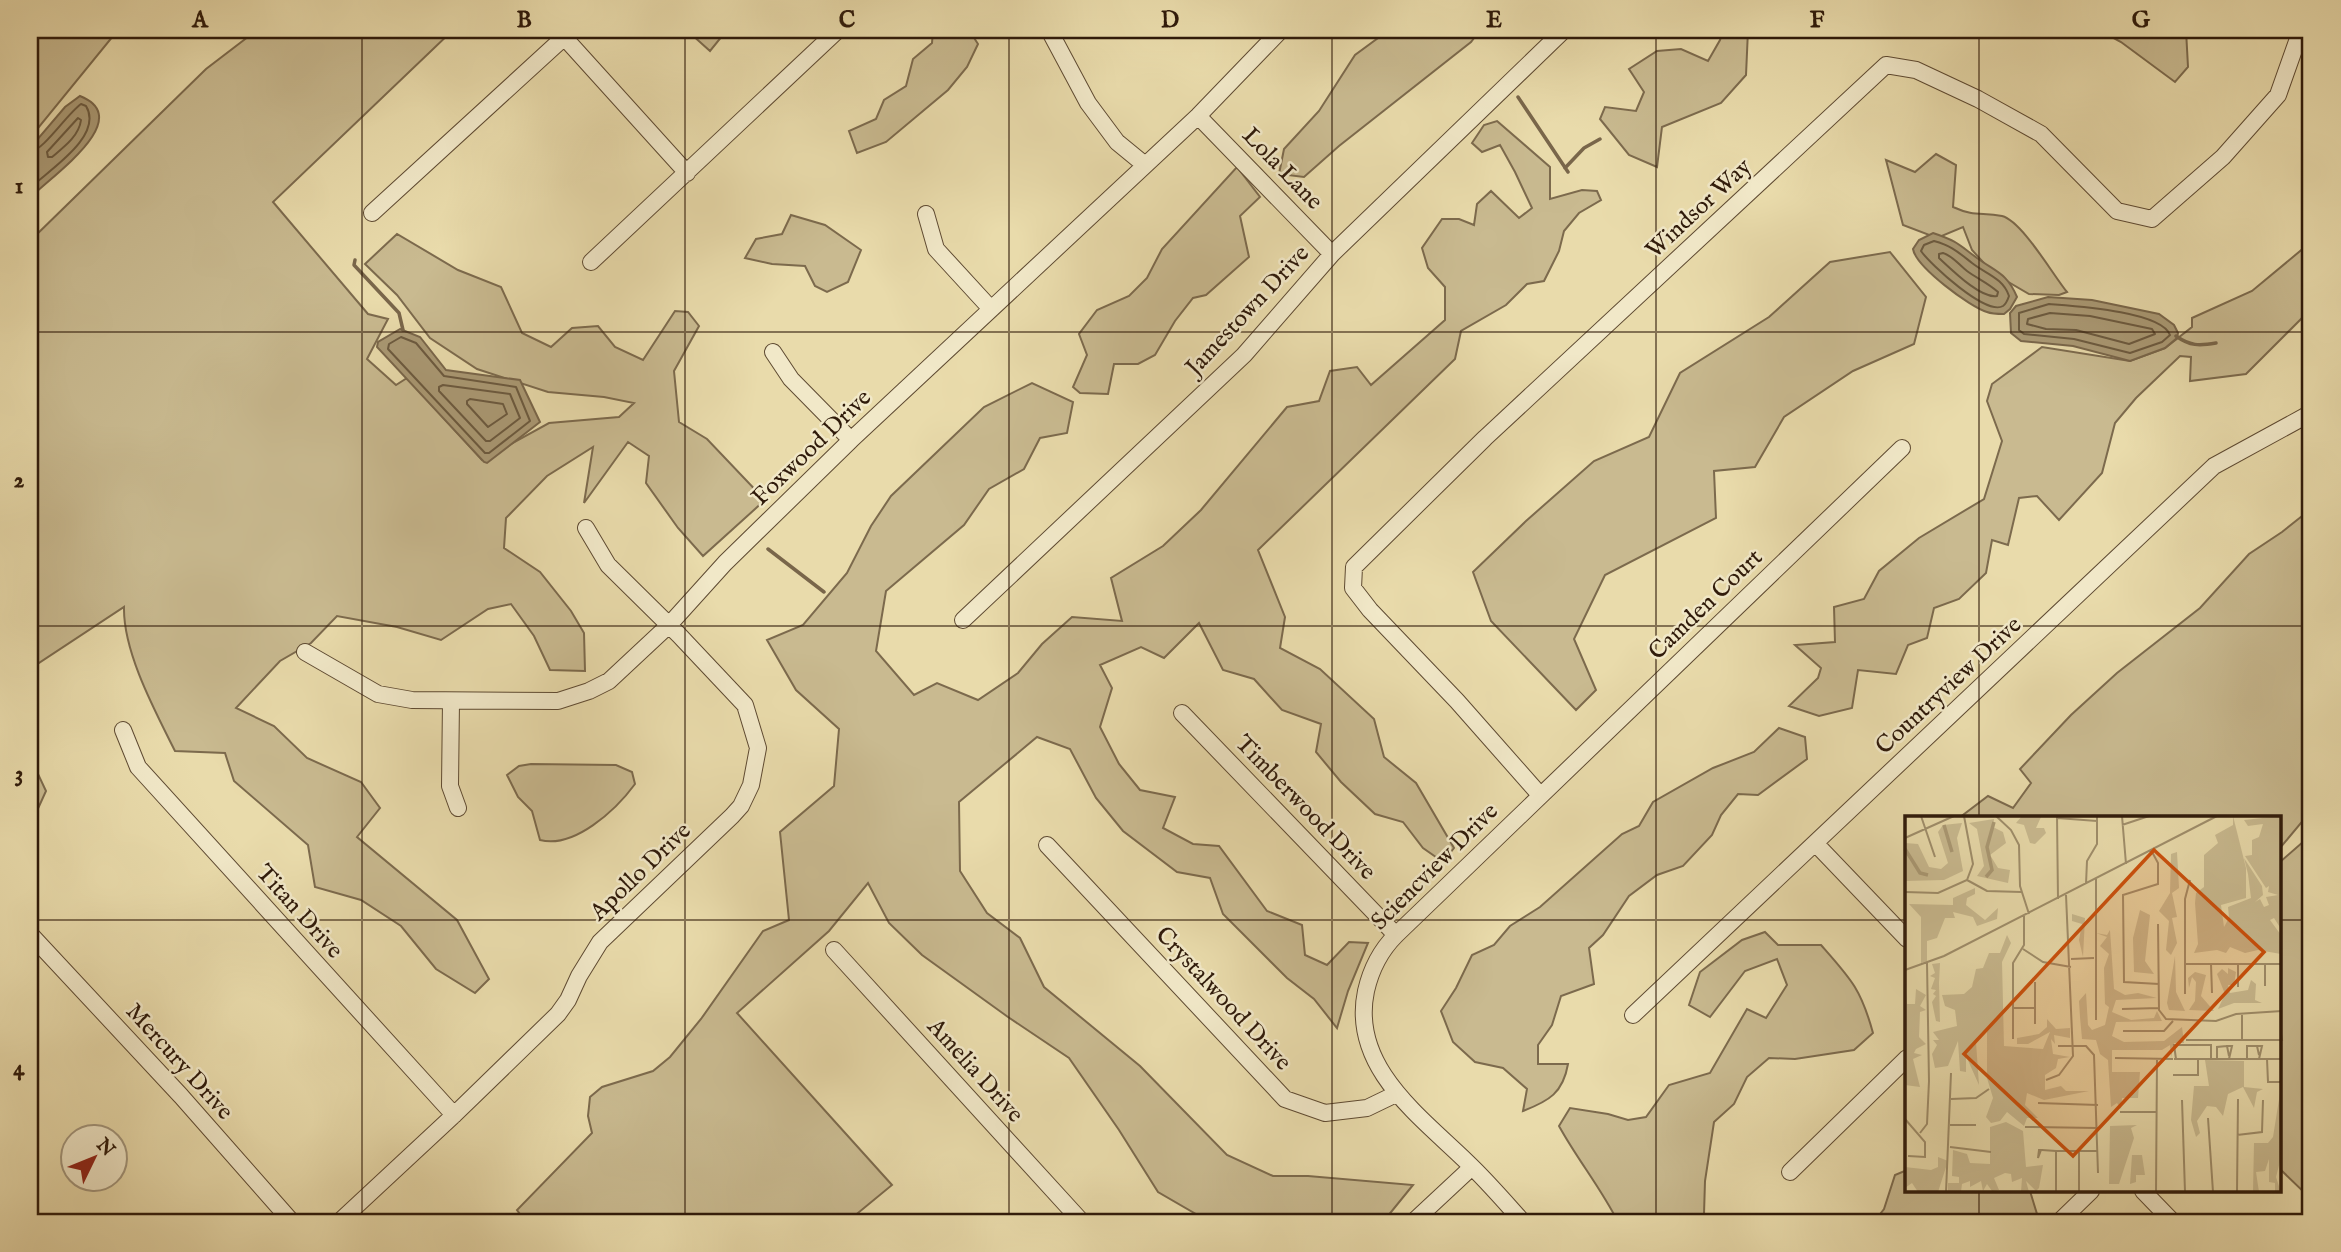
<svg xmlns="http://www.w3.org/2000/svg" width="2341" height="1252" font-family="'IM FELL English',serif">
	<style>
		.green { fill: #c9ba90; stroke: #7c6a4d; stroke-width: 2 }
		.water { fill: #aa9974; stroke: #79664a; stroke-width: 2 }
		.lines { fill: none; stroke-linecap: round; stroke-linejoin: round }
		.shore { stroke: #6c5a3f; stroke-width: 2 }
		.stream { stroke: #79664a; stroke-width: 3.5 }
		.minor-casing { stroke: #5e4a32; stroke-width: 18 }
		.minor { stroke: #f1e8c8; stroke-width: 16 }
		.grid { fill: none; stroke: #2f1a0a; stroke-width: 2; stroke-opacity: 0.55 }
		.labels { text-anchor: middle; dominant-baseline: central; stroke-width: 5; stroke-linejoin: round; paint-order: stroke }
		.street-label { font-size: 24px; fill: #2f1a0a; stroke: #f1e8c8 }
		.inset-river { fill: none; stroke: #aa9974; stroke-width: 3.5 }
		.inset-road { fill: none; stroke: #9f8e6b; stroke-width: 2 }
		.view { fill: #cc500c; fill-opacity: 0.15; stroke: #cc500c; stroke-width: 3.5 }
		.inset-edge { fill: none; stroke: #2f1a0a; stroke-width: 3.5 }
		.neatline { fill: none; stroke: #2f1a0a; stroke-width: 2.5 }
		.grid-label { font-size: 23px; text-anchor: middle; font-weight: bold; fill: #2f1a0a }
	</style>
	<rect width="100%" height="100%" fill="#e9dbab"/>
	<filter id="stains"><feTurbulence type="fractalNoise" baseFrequency=".00286" numOctaves="4"/><feColorMatrix values="0 0 0 0 .2 0 0 0 0 .09 0 0 0 0 .02 0 0 0 .5 -.17"/></filter>
	<radialGradient id="worn" r=".72"><stop offset=".6" stop-color="#630" stop-opacity="0"/><stop offset="1" stop-color="#630" stop-opacity=".3"/></radialGradient>
	<!-- green -->
	<path class="green" d="M30 30H118L30 138Z
		M257 30H453L273 202 368 314 388 319 367 359 396 385 407 378 482 460 549 423 619 417 634 403 604 397 548 392 477 369 430 338 397 295 365 264 397 234 458 270 501 287 522 333 551 347 572 328 598 326 615 347 643 360 675 311 688 312 699 326 674 371 679 422 707 439 765 500 703 556 678 528 646 483 649 456 628 442 584 503 593 447 547 476 506 518 504 548 540 572 571 611 584 633 585 671 550 670 534 636 511 604 488 609 441 640 397 627 337 616 311 643 280 661 236 708 274 726 307 758 361 782 380 808 357 837 457 920 489 979 475 993 436 969 401 926 361 900 315 887 308 845 234 781 225 753 175 751C155 711 123 652 124 607L33 667 30 675V241L206 69Z
		M695 30H727L710 51 691 34Z
		M933 30H969L978 44 967 67 948 90 886 142 857 153 849 131 876 119 884 100 906 86 913 59 932 43Z
		M1389 30H1480L1471 42 1339 146 1304 177 1279 174 1284 149 1319 111 1355 55Z
		M1723 30H1748L1746 75 1721 103 1662 127 1657 167 1629 155 1600 119 1605 107 1636 111 1644 92 1629 69 1657 51 1681 49 1708 61 1720 40Z
		M2099 30H2186L2188 67 2175 82 2121 42Z
		M1497 121 1550 167V199L1582 190 1597 191 1601 200 1579 213 1564 231 1559 251 1544 281 1527 284 1506 305 1461 331 1455 359 1258 550 1285 617 1280 648 1320 669 1374 719 1384 757 1416 783 1454 848 1443 862 1423 848 1403 822 1375 814 1341 782 1316 752 1321 724 1282 710 1254 679 1223 670 1199 623 1164 658 1141 647 1100 665 1112 688 1100 727 1119 764 1140 790 1175 797 1163 828 1193 844 1219 846 1267 911 1302 925 1305 955 1327 965 1349 942 1368 943 1348 991 1337 1028 1314 999 1287 978 1223 914 1210 878 1177 872 1123 831 1096 798 1070 749 1037 737 959 802 960 871 987 913 1020 938 1044 987 1140 1066 1227 1155 1273 1176H1308L1413 1185 1383 1222H1233L1238 1217 1196 1214 1158 1192 1119 1130 1069 1058 1008 1017 922 955 889 923 868 883 829 931 737 1013 892 1185 847 1222H576L577 1219 525 1221 517 1210 592 1133 588 1116 590 1097 602 1087 653 1071 670 1057 701 1019 763 931 789 920 780 832 834 786 839 729 796 690 767 640 803 625 847 573 871 526 891 496 984 407 1032 383 1073 402 1067 433 1040 438 1024 469 989 489 964 525 886 591 876 651 914 695 937 683 978 700 1018 673 1042 644 1072 617 1122 621 1111 578 1163 546 1201 510 1287 407 1319 401 1330 371 1357 367 1371 385 1445 320V287L1428 268 1422 248 1442 219H1459L1474 225 1477 204 1491 191 1519 218 1532 208 1515 172 1500 145 1482 152 1472 143 1484 125Z
		M1936 154 1956 165 1953 207C1975 217 1981 212 2002 216 2022 221 2053 275 2067 292L2059 295 2029 294 1993 273 1972 250 1963 227 1937 238 1903 225 1886 160 1915 172Z
		M1237 167 1260 197 1240 216 1249 257 1206 295 1193 298 1175 321 1155 355 1138 364H1114L1108 394 1080 393 1073 387 1087 355 1079 334 1097 310 1129 296 1147 278 1162 249Z
		M791 215 825 225 861 250 848 282 827 292 815 286 805 266 772 264 745 258 756 239 782 234Z
		M2311 242V309L2246 374 2190 381 2191 357 2180 356 2136 398 2115 423 2102 473 2059 520 2037 496 2019 498 2008 545 1992 540 1986 573 1959 599 1934 608 1927 638 1908 645 1896 674 1858 670 1852 708 1819 716 1789 706 1818 678 1821 668 1795 645 1835 642 1834 607 1864 599 1879 571 1919 538 1984 499 2002 441 1987 401 1992 384 2042 347 2130 361 2165 348 2192 327V318L2252 291Z
		M1890 252 1926 297 1914 344 1853 371 1784 417 1755 467 1714 471 1716 518 1605 575 1574 639 1596 690 1576 710 1491 621 1473 572 1526 521 1594 461 1649 437 1680 373 1769 317 1830 262Z
		M2311 509V811L2280 848V818H1959L1988 796 2013 808 2031 783 2020 769 2071 715 2117 673 2200 608 2249 554 2282 532Z
		M1779 728 1805 737 1807 759 1758 795 1738 794 1721 815 1712 835 1683 866 1657 875 1629 896 1603 935 1589 948 1594 984 1561 996 1552 1025 1538 1045V1064H1568C1563 1093 1549 1101 1523 1111L1527 1089 1503 1068 1475 1062 1453 1042 1441 1011 1456 988 1472 955 1494 945 1510 926 1540 907 1622 834 1639 826 1653 802 1713 768 1754 752Z
		M30 757 46 791 31 824H30Z
		M531 764 616 765 632 772 635 784C616 810 574 849 540 840L532 811 518 797 507 775 519 766Z
		M2311 835V1199L2280 1169V862Z
		M1765 932 1778 945H1821C1851 979 1861 989 1873 1033L1854 1050 1795 1059 1769 1058 1747 1077 1734 1104 1714 1122 1705 1181 1704 1214 1706 1222H1618C1601 1188 1577 1159 1559 1126L1570 1108 1608 1114 1628 1120 1646 1117 1669 1085 1710 1073 1747 1009 1766 1018 1787 985 1777 959 1745 971 1710 1017 1689 1005 1700 972 1742 940Z
		M1907 1170V1191H2030L2037 1214 2020 1222H1874L1884 1209 1895 1175Z"/>
	<!-- water -->
	<path class="water" d="M80 96C138 119 47 179 30 198V148L65 107Z
		M1933 233C1957 241 1958 244 1977 258 1996 272 2007 273 2017 297L2010 309 2004 314C1999 314 1992 314 1987 312 1970 307 1916 267 1913 249L1919 240Z
		M2048 297 2092 300 2159 314 2174 325 2178 333 2177 338 2165 348 2130 361 2073 346 2021 341 2011 333 2010 313 2016 306Z
		M400 329 420 337 446 370 520 380 540 422 487 463 484 462 377 347 378 342Z"/>
	<g class="lines">
		<!-- shore -->
		<path class="shore" d="M78 118 81 120C79 136 64 147 52 157H48L47 152Z
			M30 152C44 150 66 115 81 104L86 106C104 136 49 170 30 188
			M1934 241C1952 246 1958 252 1972 263 1986 274 2003 278 2009 296 2008 299 2006 304 2003 306 1986 316 1930 264 1921 251L1924 245Z
			M1943 253C1953 256 1959 265 1967 271 1978 279 1988 283 1998 292L1997 296C1981 299 1952 270 1939 258V254Z
			M2049 304C2073 306 2161 311 2170 335L2162 342 2130 353 2074 339 2024 334 2019 330V313Z
			M2050 313 2090 316 2152 329 2155 334 2129 344 2076 330 2046 329 2027 324 2028 319Z
			M401 337 416 343 444 376 516 387 530 421 489 453H485L388 349 389 344Z
			M443 385 510 394 520 418 490 441H486L439 391V387Z
			M470 399 503 404 507 414 488 427 467 404V401Z"/>
		<!-- stream -->
		<path class="stream" d="M1518 97 1568 172
			M1565 168 1584 148 1600 139
			M355 260 354 265 399 313 403 330
			M2176 336C2190 346 2199 346 2216 343
			M768 549 824 592"/>
		<!-- minor casing -->
		<g class="minor-casing">
			<path id="minor" d="M1049 30 1088 103 1117 142 1145 165
				M564 37 687 173
				M1198 116 1332 254
				M372 213 572 30
				M926 214 936 249 991 309
				M591 262 838 30
				M773 352 791 379 851 440
				M963 620 1244 355 1332 254 1564 30
				M305 652 378 694 412 700 558 701 589 691 609 681 669 625 725 563 851 440 1198 116 1281 30
				M451 701 450 786 458 808
				M1182 713 1396 935
				M123 730 138 767 454 1115
				M1540 795 1457 701 1370 610 1353 588 1354 567 1485 438 1886 65 1916 70 1978 99 2041 134 2117 211 2152 219 2223 157 2278 95 2301 30
				M1816 844 1907 939
				M1047 845 1285 1099 1325 1113 1367 1108 1396 1094
				M30 934 181 1096 292 1222
				M834 950 1082 1222
				M1633 1015 2214 466 2311 413
				M1790 1172 1907 1058
				M2143 1191 2173 1222
				M30 1219 33 1222
				M339 1222 454 1115 558 1014 568 1000 579 976 600 942 732 816 741 806 751 785 758 748 745 705 679 635 608 565 586 528
				M1413 1222 1472 1167
				M1523 1222C1505 1202 1487 1181 1468 1163 1420 1116 1350 1067 1366 991 1371 969 1380 951 1396 935L1902 448
				M2059 1222 2091 1191"/>
		</g>
		<!-- minor -->
		<use href="#minor" class="minor"/>
	</g>
	<!-- grid -->
	<path class="grid" d="M362 30V1222M685 30V1222M1009 30V1222M1332 30V1222M1656 30V1222M1979 30V818M30 332H2311M30 626H2311M30 920H1907M2280 920H2311M1979 1191V1222"/>
	<g class="labels">
		<!-- street labels -->
		<g class="street-label">
			<text transform="translate(1282 169) rotate(46)">Lola Lane</text>
			<text transform="translate(1699 209) rotate(-43)">Windsor Way</text>
			<text transform="translate(1248 311) rotate(-47)">Jamestown Drive</text>
			<text transform="translate(812 448) rotate(-44)">Foxwood Drive</text>
			<text transform="translate(1706 605) rotate(-44)">Camden Court</text>
			<text transform="translate(1949 686) rotate(-43)">Countryview Drive</text>
			<text transform="translate(1305 808) rotate(46)">Timberwood Drive</text>
			<text transform="translate(1435 867) rotate(-45)">Sciencview Drive</text>
			<text transform="translate(641 872) rotate(-44)">Apollo Drive</text>
			<text transform="translate(299 912) rotate(48)">Titan Drive</text>
			<text transform="translate(1223 999) rotate(47)">Crystalwood Drive</text>
			<text transform="translate(179 1062) rotate(48)">Mercury Drive</text>
			<text transform="translate(975 1071) rotate(48)">Amelia Drive</text>
		</g>
	</g>
	<!-- overview -->
	<g transform="translate(1905 816)">
		<rect width="376" height="376" fill="#e9dbab"/>
		<path d="M117 0 136 1 131 12H139L141 17 130 28 125 27 119 9 111 7ZM328 0 341 52V82L316 89 319 111 324 102 323 91 346 82 343 58 339 42 357 70 358 79 350 86 355 83 359 91 364 89 361 81 373 79 363 76 364 70 361 72 340 40 347 39V24L354 21 358 8 343 10 339 4 376 0V113L369 102 365 104 376 119V138L353 134 340 137 325 131 321 137 312 134 289 137 293 128 290 87 291 77 299 71V39L313 27 310 19 328 9ZM89 3 88 11 98 16 101 27 85 39 93 52 105 54 103 67 72 60 79 50 72 13 64 7ZM57 7 52 22 58 55 39 64 0 65V27L13 28 24 51 36 53 43 47 33 16 38 9ZM272 36 274 72 267 77 272 101 267 102 272 127 266 139 261 134 264 105 254 95 265 77 266 38ZM70 72V78L62 82 61 89 80 104 93 92 92 103 72 110 68 101 48 96 50 102H40L32 122 22 125V145L16 147V101L4 88 48 89V82ZM235 94 245 99 240 145 249 158 229 156 228 122ZM167 98 180 102 178 141 174 124 177 108 167 105ZM205 114 209 173 220 179 233 177 252 182 211 184 207 196 226 204 249 202 252 195 257 205 211 206 207 220 219 226 259 225 277 211 279 227H269L266 242 265 229 257 234H207V256H235L233 282H217L216 293 212 287 206 291 203 244 195 238 191 224 177 223 175 201 174 185 181 177 183 209 187 214 200 209 204 191 200 188 199 152 204 138 195 130 202 121 191 117 202 119ZM102 119 106 127 97 146 99 230 138 233 145 216 123 228H112V222L134 218 142 211V203L151 213 165 212V222L149 219 150 228 146 223 148 238 165 241 153 243 151 252 140 259V274L156 270 161 275H184L139 284 122 277 120 289 133 302H122L119 310 102 296 95 305 86 307 81 301 88 282 82 262V215L71 226 74 269 61 240V256L55 255 53 225 43 250 30 252 27 238 32 229 28 224H34L28 216 52 210 50 194 40 190 37 179 59 178 67 171 71 153 78 152 84 137H95ZM270 140 271 176 280 195 264 194 262 187ZM35 147 34 167 35 206 31 205 27 186 31 180 28 178 31 174 26 173 30 162 25 160 30 157 27 148ZM323 152 331 156 329 169H323L325 177 343 174 346 164 351 168 350 184 357 187H329L313 193 320 178 312 158 317 153 323 158ZM290 156 301 159 296 180 309 195 284 194 290 185 291 166 287 161 284 172 283 162ZM0 163 2 188H10L11 173 21 179 15 190 21 194 15 196 14 221 21 228 11 233 9 237 17 239 8 243 15 271 0 269ZM300 244 339 245V271L358 273 352 276 349 292 338 271 323 278 318 300 311 291 302 290 292 305 295 317 291 321 286 304 289 270H304ZM376 271V342L371 361 376 376H370V367L364 366V343L360 355 351 356 354 376H348L349 327H363L368 321ZM101 306 118 315 121 351 138 349 134 372 131 375 121 365 124 376H116L117 362 107 366 106 358 100 357 89 362 94 374 87 375 82 368 78 375 76 365 65 371V365L57 368 56 376 43 375V367H54V361L47 360 48 334 62 338 65 347 85 348V311ZM232 309 226 312 229 322 214 368H204L205 310ZM227 339H237L240 359H231V366L225 368ZM33 341 43 345 33 376H13L7 367 0 372V351L26 354 33 351Z" fill="#c9ba90"/>
		<path class="inset-river" d="M39 9 47 36M0 33 15 57 23 59M81 61 87 54 82 31 89 6"/>
		<path class="inset-road" d="M16 0 30 41M91 0 106 14 114 29 115 70 124 98M152 0 153 83M217 0 221 48M152 2 192 5M217 9 244 0M0 22 49 0M246 34 253 47V68L218 79 219 166 254 168M191 63V204M62 64 82 75 116 76M181 68 182 45 192 28V0M0 76 33 77 62 64 68 48 59 0M253 108 254 194 261 203 311 205 331 198 377 195M118 133 138 146 166 151M166 143 189 142M360 147V170M280 148H377M306 148 307 177M333 148V171M0 154 39 140 312 0M130 166V208M280 178V83L285 64M108 192H130M217 193 254 192M337 198V224M218 215H259L268 205M108 223V147L119 129V100M281 224H377L376 218M153 230H181L189 239 193 357M324 240 322 230H327L324 243M210 242 268 243M269 243H377M271 243 269 229H306V244M342 243V230H352M354 243 357 230H352L354 239M362 243 363 266H377M312 244V231L322 230M268 259H293V244M141 264 154 259 168 240 161 79M46 283 71 282 84 273M277 284 280 376M133 287 193 289M215 296H251M303 302 308 376M0 303 20 326V341L3 340M45 309H71M120 311 193 312M15 317 22 308 24 265 22 147M332 319 357 316 358 284M45 331 86 336M136 334 133 342 134 334H137L151 335H193M151 335V376M174 335V376M41 376 46 257M251 376 252 243M332 376 333 283"/>
		<path class="view" d="M249 34 359 136 168 340 59 238Z"/>
		<rect width="376" height="376" class="inset-edge"/>
	</g>
	<!-- margin -->
	<rect width="2341" height="1252" fill="none" stroke="#e9dbab" stroke-width="77"/>
	<!-- north arrow -->
	<g transform="translate(94 1158) rotate(47)"><circle r="33" fill="#f1e8c8" stroke="#a3967c" stroke-width="2"/>
	<path d="M0-5L12 26L0 18L-12 26Z" fill="#8f2418"/>
	<text y="-10" font-size="19" font-weight="bold" text-anchor="middle" fill="#2f1a0a">N</text>
	</g>
	<rect x="38" y="38" width="2264" height="1176" class="neatline"/>
	<g class="grid-label">
		<text x="200" y="27">A</text>
		<text x="524" y="27">B</text>
		<text x="847" y="27">C</text>
		<text x="1170" y="27">D</text>
		<text x="1494" y="27">E</text>
		<text x="1817" y="27">F</text>
		<text x="2141" y="27">G</text>
		<text x="19" y="193">1</text>
		<text x="19" y="487">2</text>
		<text x="19" y="781">3</text>
		<text x="19" y="1075">4</text>
	</g>
	<rect width="100%" height="100%" filter="url(#stains)"/>
	<rect width="100%" height="100%" fill="url(#worn)"/>
</svg>
